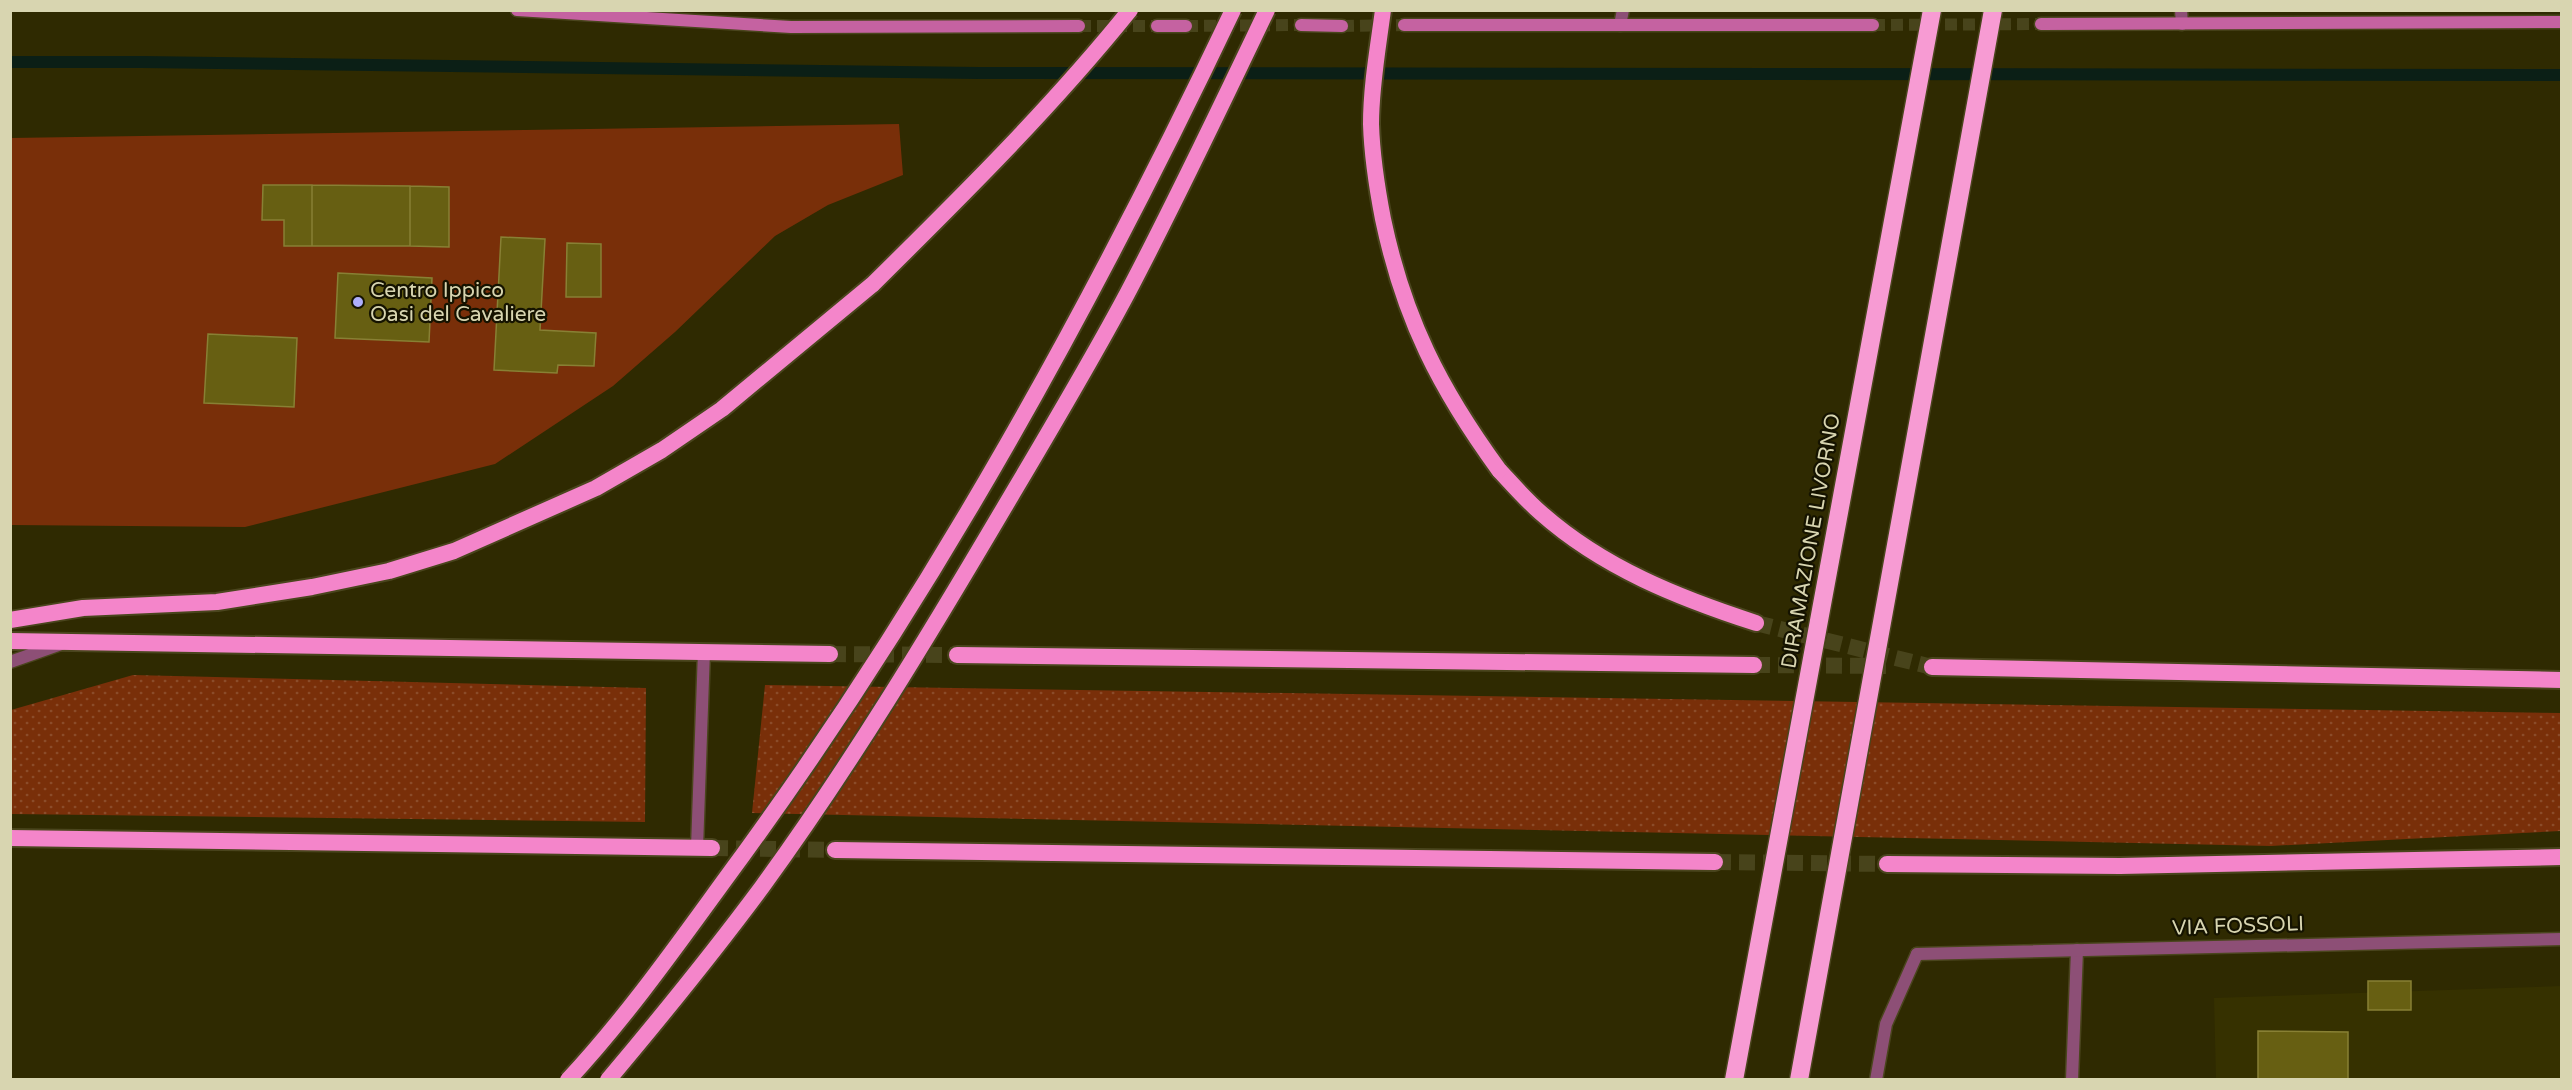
<svg xmlns="http://www.w3.org/2000/svg" width="2572" height="1090" font-family="'Varela Round',sans-serif">
	<style>
		.built { fill: #363100 }
		.grass { fill: url(#grass-dots) }
		.park { fill: #792f09 }
		.lines { fill: none; stroke-linecap: round; stroke-linejoin: round }
		.stream { stroke: #0b1f16; stroke-width: 12 }
		.building { fill: #675f12; stroke: #888034; stroke-width: 1.5 }
		.secondary-tunnel { stroke: #48441b; stroke-width: 12; stroke-dasharray: 12 6; stroke-linecap: butt }
		.trunk-tunnel { stroke: #48441b; stroke-width: 16; stroke-dasharray: 16 8; stroke-linecap: butt }
		.service-casing { stroke: #4a451d; stroke-width: 15 }
		.minor-casing { stroke: #4a451d; stroke-width: 15 }
		.secondary-casing { stroke: #4a451d; stroke-width: 15 }
		.trunk-casing { stroke: #4a451d; stroke-width: 20 }
		.service { stroke: #8d4f76; stroke-width: 12 }
		.minor { stroke: #8d4f76; stroke-width: 12 }
		.secondary { stroke: #c562a1; stroke-width: 12 }
		.trunk { stroke: #f485ca; stroke-width: 16 }
		.trunk-bridge-casing { stroke: #4a451d; stroke-width: 20; stroke-linecap: butt }
		.motorway-bridge-casing { stroke: #4a451d; stroke-width: 21; stroke-linecap: butt }
		.trunk-bridge { stroke: #f485ca; stroke-width: 16 }
		.motorway-bridge { stroke: #f79bd3; stroke-width: 18 }
		.poi-dot { fill: #aeaefb; stroke: #151300; stroke-width: 2 }
		.labels { text-anchor: middle; dominant-baseline: central; stroke-width: 4.5; stroke-linejoin: round; paint-order: stroke }
		.poi-label { font-size: 21px; fill: #d8d5b0; stroke: #151300; text-anchor: start }
		.street-label { font-size: 21px; fill: #d8d5b0; stroke: #151300 }
	</style>
	<defs>
		<pattern id="grass-dots" width="8" height="8" patternUnits="userSpaceOnUse" patternTransform="scale(1.5)"><rect width="8" height="8" fill="#792f09"/><path d="M2 2h.1M6 6h.1" fill="none" stroke="#8b4c2a" stroke-width="1.8" stroke-linecap="round"/></pattern>
	</defs>
	<rect width="100%" height="100%" fill="#2f2a01"/>
	<!-- built -->
	<path class="built" d="M2561 986V1079H2216L2214 998Z"/>
	<!-- grass -->
	<path class="grass" d="M133 675 646 688 645 822 11 814V710Z
		M765 685 2561 713V831L2271 846 752 813Z"/>
	<!-- park -->
	<path class="park" d="M899 124 903 175 828 205 775 236 675 332 613 386 495 464 245 527 11 525 10 138Z"/>
	<g class="lines">
		<!-- stream -->
		<path class="stream" d="M10 62H142L978 73 2562 75"/>
	</g>
	<!-- building -->
	<path class="building" d="M263 185H312V246H284V220H262Z
		M312 185 410 186V246H312Z
		M410 186 449 187V247L410 246Z
		M501 237 545 239 540 330 596 333 594 366 558 365 557 373 494 370Z
		M567 243 601 244V297H566Z
		M338 273 432 278 429 342 335 338Z
		M208 334 297 338 294 407 204 403Z
		M2368 981H2411V1010H2368Z
		M2258 1031 2348 1032V1080H2258Z"/>
	<g class="lines">
		<!-- secondary-tunnel -->
		<path class="secondary-tunnel" d="M1873 25 2041 24
			M1079 26H1157
			M1186 26 1301 25
			M1342 26 1404 25"/>
		<!-- trunk-tunnel -->
		<path class="trunk-tunnel" d="M1756 623 1932 667
			M830 654 957 655
			M1754 665 1886 666
			M712 848 835 850
			M1715 862 1887 864"/>
		<!-- service casing -->
		<g class="service-casing">
			<path id="service" d="M2181 10 2182 24
				M1620 25 1623 10
				M10 662 61 644
				M697 848 704 651
				M1876 1080 1886 1024 1917 954
				M2072 1080 2077 950"/>
		</g>
		<!-- minor casing -->
		<g class="minor-casing">
			<path id="minor" d="M1917 954 2562 939"/>
		</g>
		<!-- secondary casing -->
		<g class="secondary-casing">
			<path id="secondary" d="M517 10 791 27 1079 26
				M2041 24 2562 22
				M1301 25 1342 26
				M1404 25H1873
				M1157 26H1186"/>
		</g>
		<!-- trunk casing -->
		<g class="trunk-casing">
			<path id="trunk" d="M1499 470C1513 485 1526 500 1541 513 1603 568 1679 598 1756 623
				M10 620 83 608 217 602 312 587 389 571 454 551 596 488 662 450 722 409 873 284
				M10 641 830 654
				M957 655 1754 665
				M1932 667 2562 680
				M10 838 712 848
				M835 850 1715 862
				M1887 864 2120 866 2562 857"/>
		</g>
		<!-- service -->
		<use href="#service" class="service"/>
		<!-- minor -->
		<use href="#minor" class="minor"/>
		<!-- secondary -->
		<use href="#secondary" class="secondary"/>
		<!-- trunk -->
		<use href="#trunk" class="trunk"/>
		<!-- trunk-bridge casing -->
		<g class="trunk-bridge-casing">
			<path id="trunk-bridge" d="M1383 10C1378 48 1371 86 1371 124 1372 156 1377 188 1383 219 1404 319 1440 389 1499 470
				M873 284C962 196 1051 108 1130 10
				M568 1080C633 1010 687 931 743 855 935 591 1093 304 1233 10
				M608 1080C661 1017 713 953 762 887 850 766 928 637 1004 508 1046 437 1088 367 1127 294 1176 201 1221 106 1267 10"/>
		</g>
		<!-- motorway-bridge casing -->
		<g class="motorway-bridge-casing">
			<path id="motorway-bridge" d="M1734 1080 1932 10
				M1799 1080 1993 10"/>
		</g>
		<!-- trunk-bridge -->
		<use href="#trunk-bridge" class="trunk-bridge"/>
		<!-- motorway-bridge -->
		<use href="#motorway-bridge" class="motorway-bridge"/>
	</g>
	<!-- markers -->
	<circle class="poi-dot" cx="358" cy="302" r="6"/>
	<g class="labels">
		<!-- poi labels -->
		<g class="poi-label">
			<text x="370" y="290">Centro Ippico<tspan x="370" dy="24">Oasi del Cavaliere</tspan></text>
		</g>
		<!-- street labels -->
		<g class="street-label">
			<text transform="translate(1811 541) rotate(-80)">DIRAMAZIONE LIVORNO</text>
			<text transform="translate(2238 926) rotate(-2)">VIA FOSSOLI</text>
		</g>
	</g>
	<!-- border -->
	<rect width="2572" height="1090" fill="none" stroke="#d8d5b0" stroke-width="24"/>
</svg>
